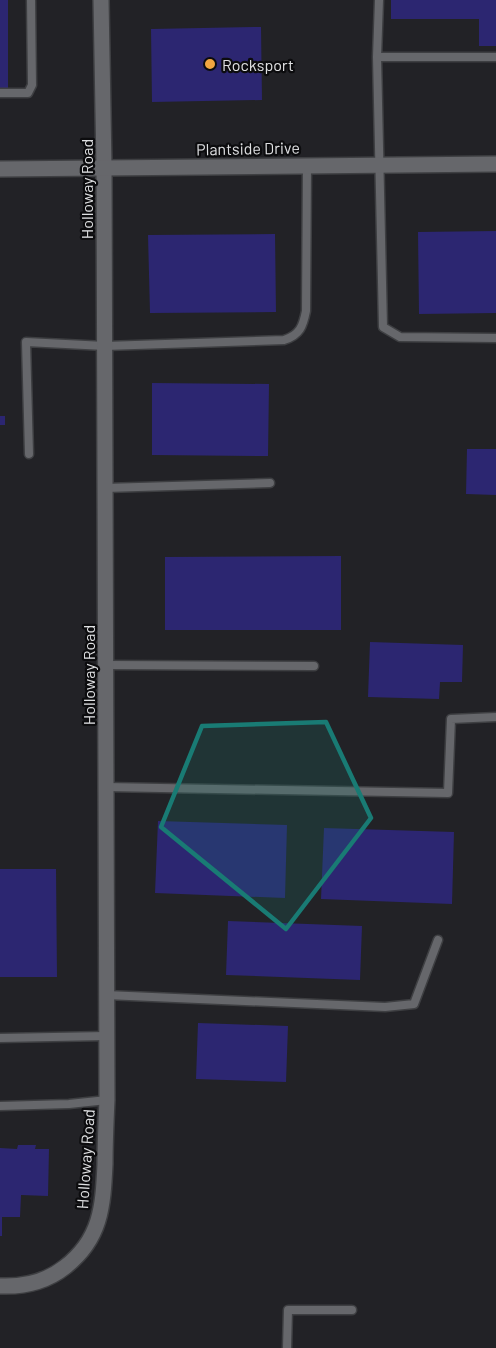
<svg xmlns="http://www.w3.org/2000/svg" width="496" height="1348" font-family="Barlow,sans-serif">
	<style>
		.building { fill: #2c2671 }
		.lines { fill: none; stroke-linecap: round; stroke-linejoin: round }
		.service-casing { stroke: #3e3f42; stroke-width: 11 }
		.minor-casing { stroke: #3e3f42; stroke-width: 18 }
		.tertiary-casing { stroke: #3e3f42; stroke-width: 18 }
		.service { stroke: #66676b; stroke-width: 8 }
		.minor { stroke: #66676b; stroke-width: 15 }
		.tertiary { stroke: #66676b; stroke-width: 15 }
		.marked { fill: #197b74; fill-opacity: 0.2; stroke: #197b74; stroke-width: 4.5; stroke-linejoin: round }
		.poi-dot { fill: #f1a640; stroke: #0c0c0e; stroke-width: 2 }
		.labels { text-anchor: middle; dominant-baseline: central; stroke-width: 4.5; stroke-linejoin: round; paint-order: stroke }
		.poi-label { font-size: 16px; fill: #e0e1e3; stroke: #0c0c0e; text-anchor: start }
		.street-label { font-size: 16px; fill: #e0e1e3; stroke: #0c0c0e }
	</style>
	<rect width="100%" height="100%" fill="#222226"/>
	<!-- building -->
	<path class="building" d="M0 0H8V91H0Z
		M391 0H496V46H479V19H391Z
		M253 27H261L262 100 152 102 151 29Z
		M496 231V313L419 314 418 232Z
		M275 234 276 312 150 313 148 235Z
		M152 383 269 384 268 456 152 455Z
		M0 416H5V425H0Z
		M467 449H496V495L466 494Z
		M341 556V630H165V557Z
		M370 642 463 645 462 682H440L439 699 368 697Z
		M158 821 287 825 285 898 155 893Z
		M324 828 454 832 452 904 321 899Z
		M0 869H56L57 977H0Z
		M228 921 362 926 360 980 226 975Z
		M198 1023 288 1026 286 1082 196 1079Z
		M18 1145H36L35 1149H49L48 1196 21 1195 20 1217H2V1236H0V1148L17 1149Z"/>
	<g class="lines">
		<!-- service casing -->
		<g class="service-casing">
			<path id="service" d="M377 57 379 0
				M496 57H377L383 327 400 337 496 338
				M0 93H28L32 85 31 0
				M29 454 26 342 105 346 284 340C300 335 303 326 306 311L307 165
				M105 488 270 483
				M106 665 314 666
				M106 787 448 793 451 719 496 717
				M106 995 385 1007 414 1004 438 940
				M0 1038 106 1036
				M0 1106 69 1104 107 1100
				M287 1348 288 1310H352"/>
		</g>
		<!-- minor casing -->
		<g class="minor-casing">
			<path id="minor" d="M0 1286C24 1287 46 1282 65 1267 101 1239 103 1207 105 1164 105 1143 106 1121 107 1100L104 167 101 0"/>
		</g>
		<!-- tertiary casing -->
		<g class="tertiary-casing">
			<path id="tertiary" d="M0 169 496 164"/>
		</g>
		<!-- service -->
		<use href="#service" class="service"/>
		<!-- minor -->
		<use href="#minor" class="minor"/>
		<!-- tertiary -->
		<use href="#tertiary" class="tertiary"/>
	</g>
	<!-- marked area -->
	<path class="marked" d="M326 722 371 818 286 929 161 827 202 726Z"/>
	<!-- markers -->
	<circle class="poi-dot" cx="210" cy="64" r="6"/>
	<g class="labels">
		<!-- poi labels -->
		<g class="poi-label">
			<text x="222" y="64">Rocksport</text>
		</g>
		<!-- street labels -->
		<g class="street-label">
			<text transform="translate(248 148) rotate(-1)">Plantside Drive</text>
			<text transform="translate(86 189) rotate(-90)">Holloway Road</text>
			<text transform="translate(88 675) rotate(-90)">Holloway Road</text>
			<text transform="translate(85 1159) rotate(-86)">Holloway Road</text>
		</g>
	</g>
</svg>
